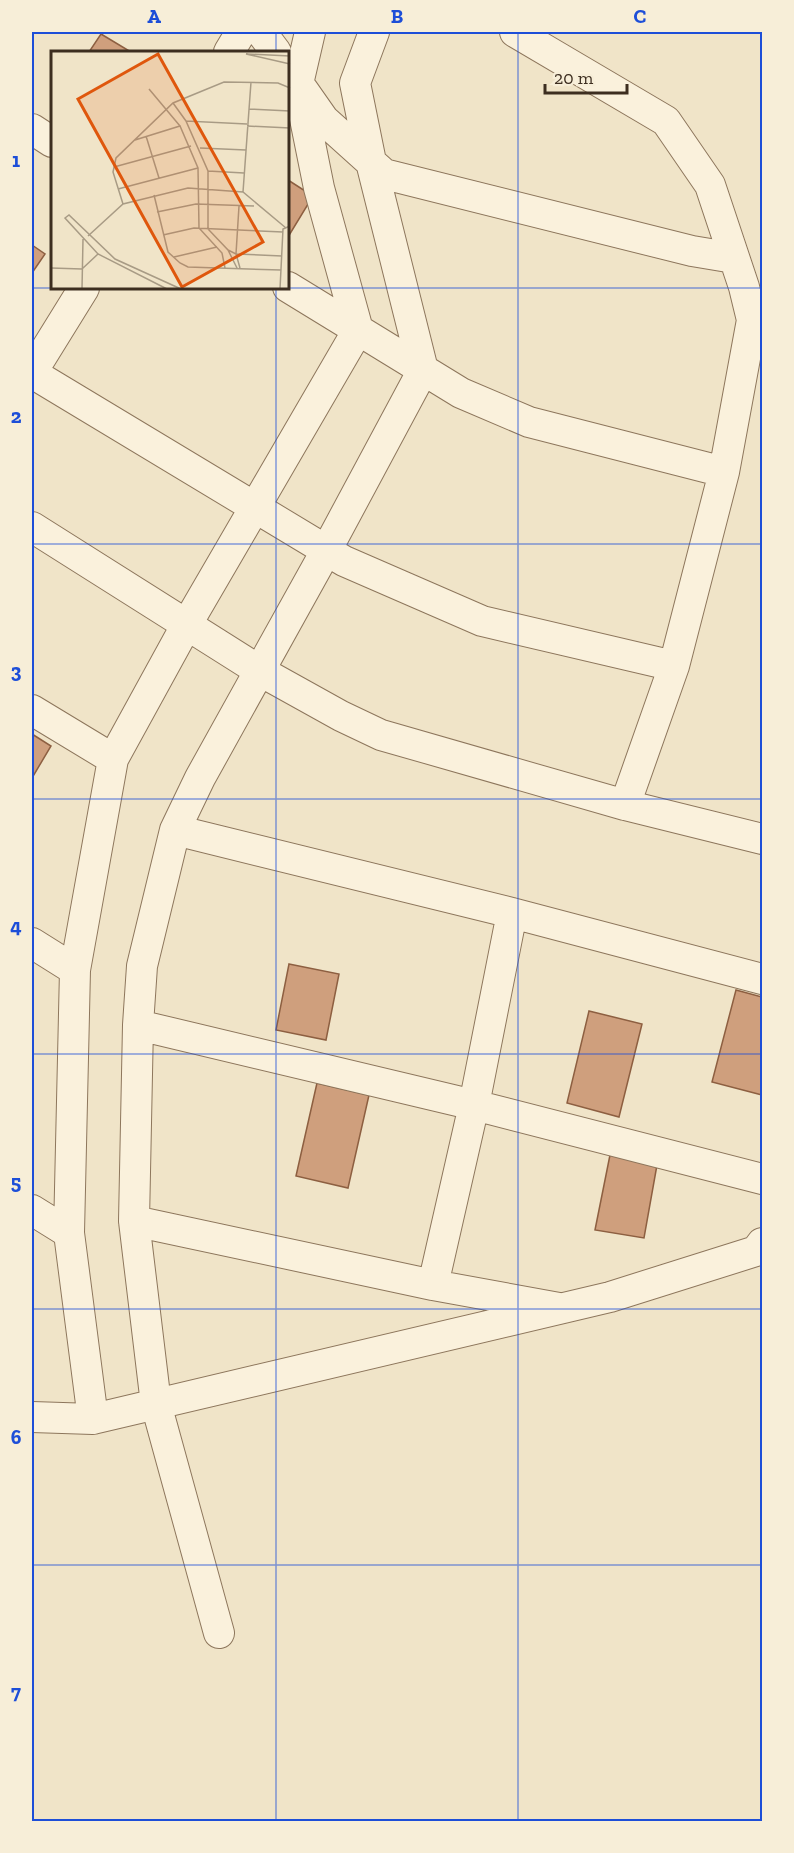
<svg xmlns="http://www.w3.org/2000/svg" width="794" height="1853" font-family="'Zilla Slab',serif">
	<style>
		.building { fill: #cf9f7d; stroke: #8d5f41; stroke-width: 1.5 }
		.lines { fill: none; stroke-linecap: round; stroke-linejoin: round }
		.minor-casing { stroke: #8d765c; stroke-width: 32 }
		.minor { stroke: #faf1dc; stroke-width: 30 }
		.grid { fill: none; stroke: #1d4ed8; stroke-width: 1.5; stroke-opacity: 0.55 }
		.inset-road { fill: none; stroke: #a89b85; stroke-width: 1.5 }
		.view { fill: #df570d; fill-opacity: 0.15; stroke: #df570d; stroke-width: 3 }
		.inset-edge { fill: none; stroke: #3d2e20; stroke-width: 3 }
		.neatline { fill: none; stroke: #1d4ed8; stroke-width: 2 }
		.grid-label { font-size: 20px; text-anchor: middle; font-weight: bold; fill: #1d4ed8 }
	</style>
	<rect width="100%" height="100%" fill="#f0e4c8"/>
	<!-- building -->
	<path class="building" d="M101 34 131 52H89Z
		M288 180 313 196 288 237Z
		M32 245 45 254 32 273Z
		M32 734 51 746 32 778Z
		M289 964 339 974 326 1040 276 1030Z
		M736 990 762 997V1095L712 1082Z
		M589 1011 642 1024 619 1117 567 1103Z
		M317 1083 369 1095 348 1188 296 1176Z
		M610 1155 657 1165 644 1238 595 1230Z"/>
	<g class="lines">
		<!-- minor casing -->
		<g class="minor-casing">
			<path id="minor" d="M261 32 276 52
				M374 32 355 83 371 162 423 370 326 551 200 778 175 830 142 966 138 1025 134 1221 433 1285 559 1308
				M515 32 666 121 710 185 744 287 752 320 724 472 674 666 625 805
				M229 52 241 32
				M303 90 324 120 384 174 692 251 734 258
				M32 129 52 142
				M288 287 461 393 529 422 724 472
				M32 372 84 288
				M32 373 344 561 482 621 674 666
				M32 527 260 671 341 716 381 735 625 805 762 839
				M32 710 113 759
				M175 830 512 913 762 979
				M32 943 75 970
				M138 1025 474 1105 762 1179
				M32 1210 69 1233 75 970 113 759 187 624 358 330 319 188 298 84 310 32
				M134 1221 156 1404 219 1633
				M69 1233 93 1419
				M433 1285 474 1105 512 913
				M32 1417 93 1419 610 1297 756 1251 762 1243"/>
		</g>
		<!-- minor -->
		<use href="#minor" class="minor"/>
	</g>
	<!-- grid -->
	<path class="grid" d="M276 32V52M518 32V1822M32 288H762M276 288V1822M32 544H762M32 799H762M32 1054H762M32 1309H762M32 1565H762"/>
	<!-- overview -->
	<g transform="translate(51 51)">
		<rect width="238" height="238" fill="#f0e4c8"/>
		<path class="inset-road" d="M239 5 195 3 239 13M98 38 129 75M122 52 135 70M198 58 239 60M196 75 239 77M95 85 108 127M84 89 129 75 147 117 148 177 171 202 174 217M149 97 195 99M63 116 140 95M157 120 193 122M67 138 147 117M192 141 200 31M103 144 117 201 129 212 137 216 230 219M72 153 62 121 65 107 122 52 173 31 227 32 239 37M188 155 185 203 189 217M106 161 145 153 203 155M112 184 143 177 232 181M37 185 72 153 137 137 192 141 235 177M177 199 185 203 231 205M123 206 166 196M0 217 31 218M186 217 177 199 157 178V120L135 70 196 73M31 218 47 203M31 238 32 188M116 238 47 203 14 167 18 164 64 208 130 238M229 238 232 178 239 175"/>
		<path class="view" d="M107 3 212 191 131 236 27 48Z"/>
		<rect width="238" height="238" class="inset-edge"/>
	</g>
	<!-- border -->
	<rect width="794" height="1853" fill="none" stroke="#f7eed8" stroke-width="66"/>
	<!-- scale -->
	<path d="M545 84v9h82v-9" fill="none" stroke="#3d2e20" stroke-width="3"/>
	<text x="554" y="84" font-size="18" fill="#3d2e20" stroke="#f7eed8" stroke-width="4.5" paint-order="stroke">20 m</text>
	<rect x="33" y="33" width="728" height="1787" class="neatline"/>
	<g class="grid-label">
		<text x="154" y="23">A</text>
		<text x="397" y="23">B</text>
		<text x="640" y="23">C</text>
		<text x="16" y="167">1</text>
		<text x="16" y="423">2</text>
		<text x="16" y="678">3</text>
		<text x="16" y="933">4</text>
		<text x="16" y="1189">5</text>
		<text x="16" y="1444">6</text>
		<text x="16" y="1699">7</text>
	</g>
</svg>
